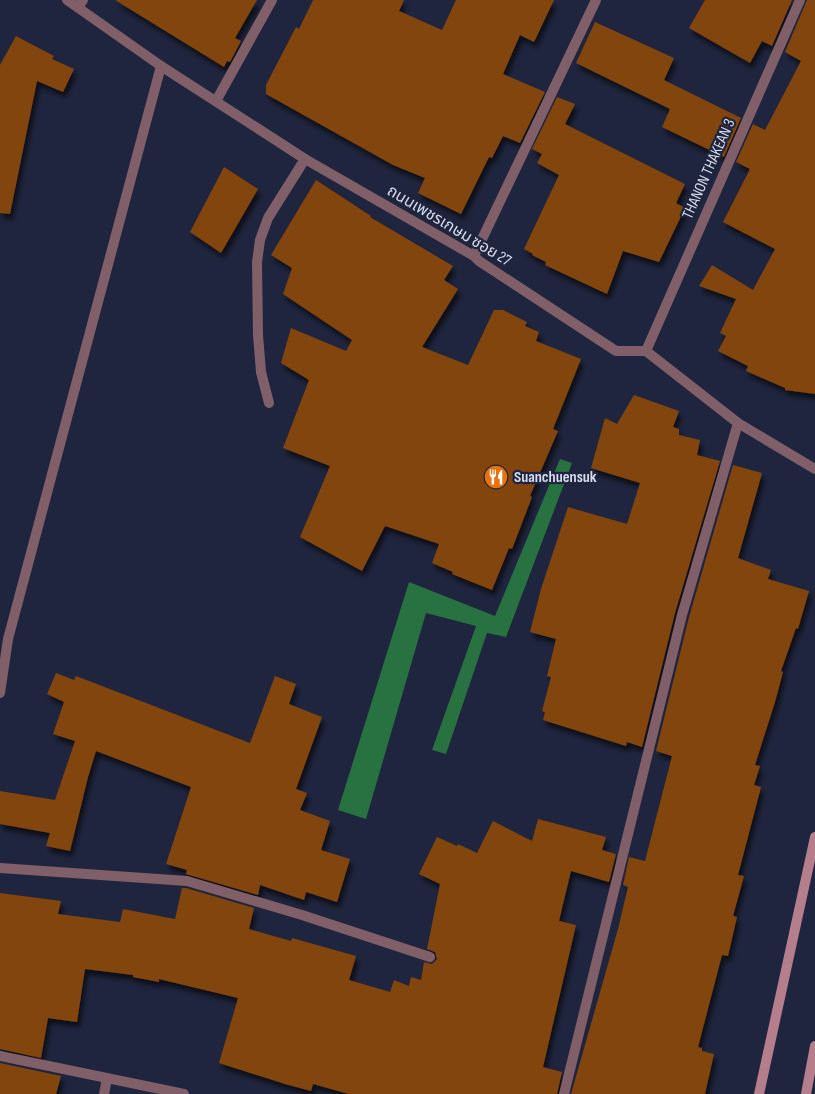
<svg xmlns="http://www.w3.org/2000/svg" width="815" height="1094" font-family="'Sofia Sans Condensed','Noto Sans Thai',sans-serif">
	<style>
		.forest { fill: #287141 }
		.building { fill: #81450b; filter: url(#shadow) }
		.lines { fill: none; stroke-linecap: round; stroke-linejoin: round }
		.service { stroke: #815f68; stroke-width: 10 }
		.minor { stroke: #815f68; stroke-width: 10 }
		.tertiary { stroke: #815f68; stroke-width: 10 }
		.secondary { stroke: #b57e8d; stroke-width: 10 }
		.labels { text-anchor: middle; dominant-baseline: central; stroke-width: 4.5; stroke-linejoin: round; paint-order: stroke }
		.street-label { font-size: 16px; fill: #d6dbec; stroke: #1f253e }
		.poi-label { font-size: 16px; font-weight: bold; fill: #d6dbec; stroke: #1f253e; text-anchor: start }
	</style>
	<defs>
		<filter id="shadow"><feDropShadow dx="3" dy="5.5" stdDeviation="2.5" flood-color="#0009"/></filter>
	</defs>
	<rect width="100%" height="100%" fill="#1f253e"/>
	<!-- forest -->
	<path class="forest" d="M560 459 572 463 506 637 487 633 446 754 432 750 476 626 426 613 366 819 338 810 409 582 495 616Z"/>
	<!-- building -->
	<path class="building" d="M115 0H257L235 38 241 41 230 62 227 61 224 67Z
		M313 0H404L399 11 442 30 456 0H554L534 42 520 35 503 74 545 92 520 143 503 136 492 158 489 157 461 214 418 193 425 178 393 165 266 94V85L296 27 299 29Z
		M705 0H792L772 46 762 41 750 63 689 28Z
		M807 0H815V394L785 390V388L746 371 748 366 718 351 726 336 720 333 736 299 699 286 712 265 753 290 775 249 723 222 750 169 736 162 753 124 765 130 801 61 785 52Z
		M595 22 674 58 664 80 741 118 724 157 662 127 670 109 576 63Z
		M16 36 54 56 52 59 74 69 63 92 37 81 10 214 0 213V65Z
		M557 97 575 104 565 124 685 184 676 203 685 208 659 262 623 251 607 294 545 265 546 262 532 255 533 254 524 249 559 175 537 163 542 154 532 149Z
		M224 167 258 189 221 253 190 232Z
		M316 180 371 216 370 217 453 266 444 280 458 289 422 347 468 365 494 310H503L527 322 525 326 539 332 536 341 581 359 553 429 558 431 530 496 532 497 512 549 509 548 492 590 452 574 453 572 432 563 439 544 385 526 362 571 300 537 330 466 283 448 309 380 281 363 291 328 346 351 352 340 283 294 292 268 271 255Z
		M634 395 679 411 673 427 679 429V435L700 440 697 455 720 461 675 613 642 747 627 742 626 746 543 720 545 712 542 711 551 677 547 676 556 639 530 632 541 589 568 507 627 524 640 483 591 468 605 418 617 424Z
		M733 465 762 473 738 558 771 570 768 579 809 591 798 629 796 628 781 671 783 672 775 702 755 765 760 766 754 785 761 787 738 875 744 876 733 916 737 917 728 956 722 955 698 1047 702 1048V1051L714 1054 705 1094H571L618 929 628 887 623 885 629 857 645 861 672 756 656 751 689 617Z
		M56 673 74 680 76 676 250 743 275 676 296 684 289 704 322 717 296 789 307 793 300 810 330 821 321 850 350 859 337 902 306 892 304 900 260 885 258 895 186 874 187 870 166 864 191 787 96 751 88 777 70 851 46 846 50 833 0 824V791L55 800 75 741 53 734 64 702 47 694Z
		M538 819 606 837 602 850 616 854 609 882 571 871 559 921 576 925 543 1067 562 1072 557 1094H349L313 1084 311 1091 285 1084 219 1063 238 998 159 979V982L133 977V975L85 969 77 1022 48 1018 41 1058 0 1049V893L61 901 58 914 120 922 123 909 175 919 182 888H186L254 908 249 929 291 941 292 938 356 956 349 980 390 992 394 980 409 986 411 977 421 980 424 962 432 964 437 959 435 952 427 949 440 884 419 874 437 837 457 846 458 844 477 853 493 821 532 841Z
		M0 1063 61 1076 56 1094H0Z"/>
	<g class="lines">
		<!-- service -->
		<path class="service" d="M78 7 83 0
			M646 351 800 0"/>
		<!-- minor -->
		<path class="minor" d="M216 101 272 0
			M474 256 596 0
			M269 403 261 372 258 335 257 262 260 240 268 218 305 159
			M0 693 8 639 161 66
			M0 868 187 881 302 915 430 957
			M0 1056 184 1094
			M104 1094 107 1078
			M564 1094 682 615 738 423"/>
		<!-- tertiary -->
		<path class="tertiary" d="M67 0 161 66 305 159 474 256 479 261 616 351H646L738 423 815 469"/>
		<!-- secondary -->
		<path class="secondary" d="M759 1094 815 837
			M806 1094 815 1046"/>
	</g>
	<!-- icons -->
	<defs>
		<g id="restaurant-disc" transform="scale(1.25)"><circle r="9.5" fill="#e8710a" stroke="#1f253e"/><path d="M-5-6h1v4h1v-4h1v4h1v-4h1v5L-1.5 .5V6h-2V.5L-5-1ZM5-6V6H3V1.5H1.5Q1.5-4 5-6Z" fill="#fff"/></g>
	</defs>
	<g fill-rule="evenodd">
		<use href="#restaurant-disc" x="496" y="477"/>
	</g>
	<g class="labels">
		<!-- street labels -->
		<g class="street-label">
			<text transform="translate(709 169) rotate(-66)">THANON THAKEAN 3</text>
			<text transform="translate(449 226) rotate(31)">ถนนเพชรเกษม ซอย 27</text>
		</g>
		<!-- poi labels -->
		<g class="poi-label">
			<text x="514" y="477">Suanchuensuk</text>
		</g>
	</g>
</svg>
